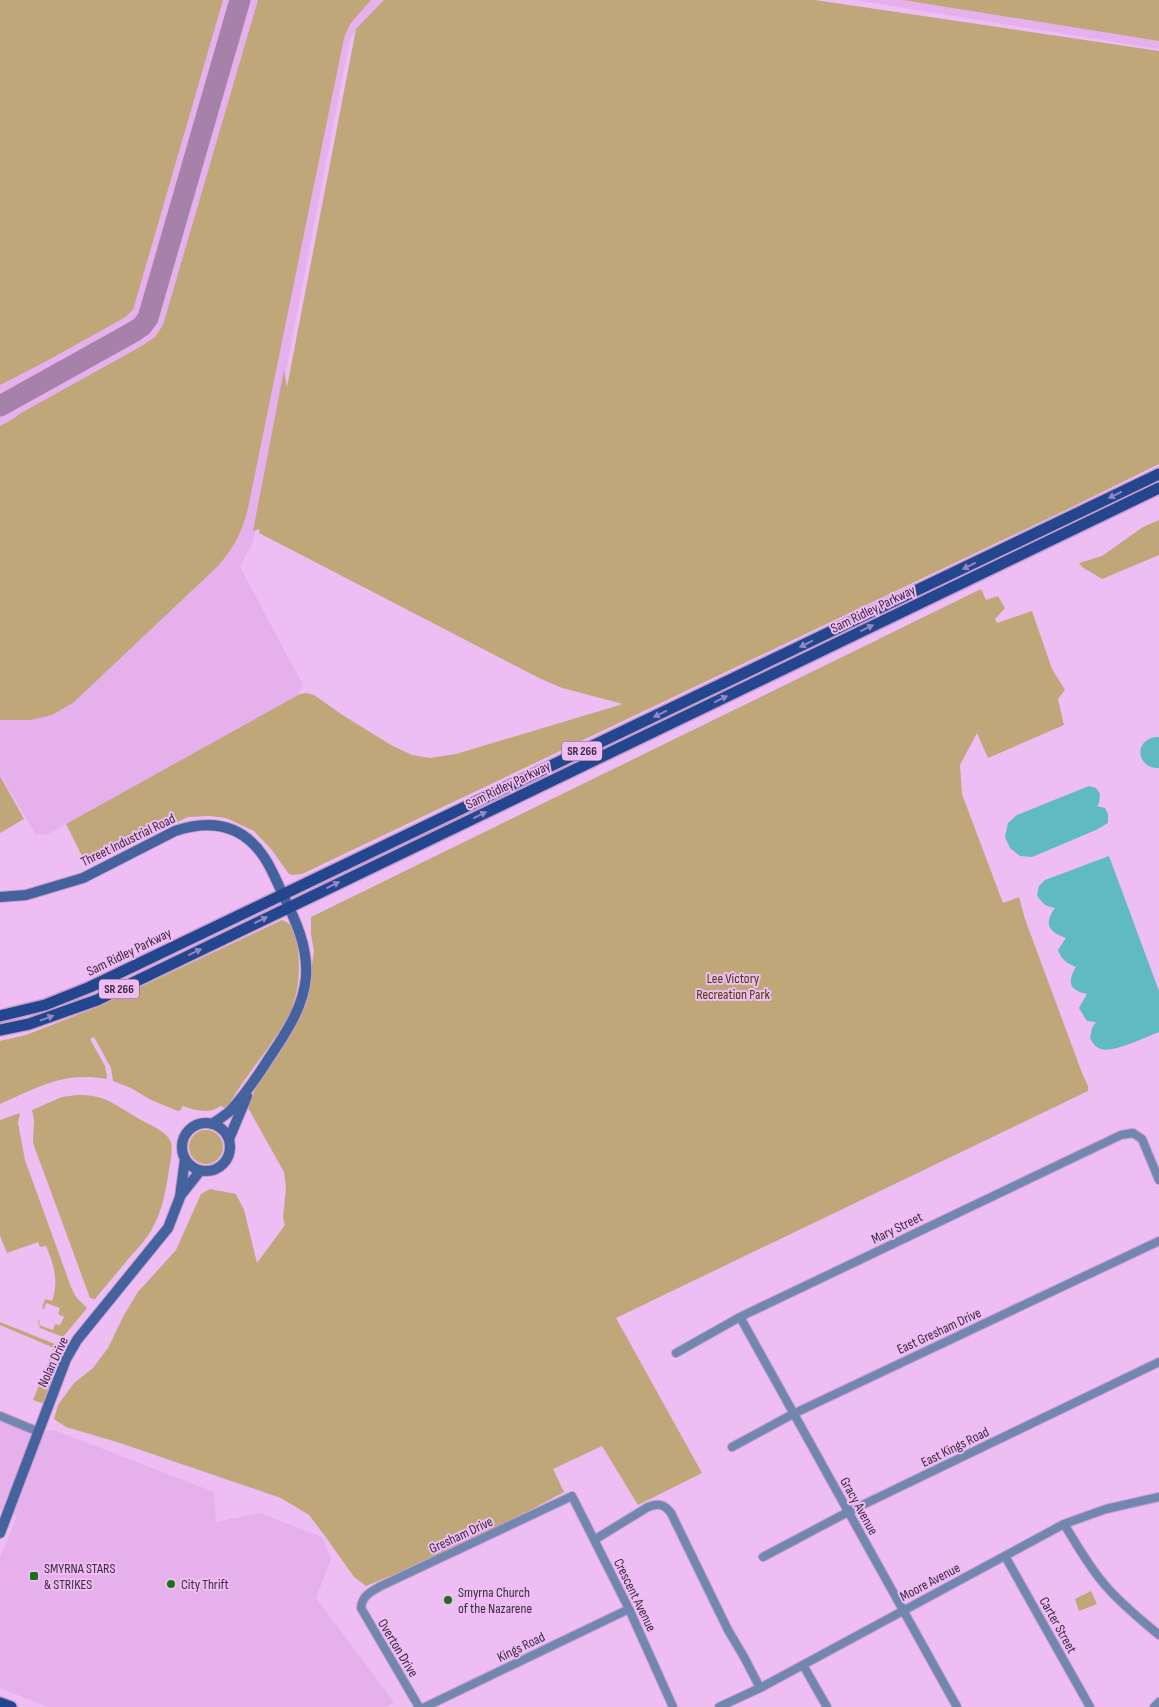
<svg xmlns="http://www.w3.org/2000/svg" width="1159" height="1707" font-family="'Sofia Sans Condensed',sans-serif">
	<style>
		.built { fill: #e6b0ec }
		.green { fill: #c0a779 }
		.water { fill: #5fbac2 }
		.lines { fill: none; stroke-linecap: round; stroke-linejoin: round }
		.taxiway { stroke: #a681aa; stroke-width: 21 }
		.street-casing { stroke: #c79dcc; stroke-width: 10 }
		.secondary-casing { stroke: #c79dcc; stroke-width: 12 }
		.primary-casing { stroke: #c79dcc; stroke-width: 14 }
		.street { stroke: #7287b0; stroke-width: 8 }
		.secondary { stroke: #44629d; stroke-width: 10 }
		.primary { stroke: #24468e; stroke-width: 11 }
		.oneway { fill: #9387c6 }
		.poi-dot { fill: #1c721c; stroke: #eebdf4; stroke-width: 2 }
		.labels { text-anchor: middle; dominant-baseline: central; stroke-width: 4; stroke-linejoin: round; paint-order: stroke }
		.shield { fill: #eebdf4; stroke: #735676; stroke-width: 1 }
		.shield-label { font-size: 12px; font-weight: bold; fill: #3e2a40 }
		.street-label { font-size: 14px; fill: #3e2a40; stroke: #eebdf4 }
		.park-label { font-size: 14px; fill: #4f3905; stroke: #eebdf4 }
		.poi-label { font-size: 14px; fill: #3e2a40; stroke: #eebdf4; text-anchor: start }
	</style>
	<rect width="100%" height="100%" fill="#eebdf4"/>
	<!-- built -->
	<path class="built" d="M0 0H387L350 38 253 542 240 567 303 685 297 696 48 834 36 835 0 774Z
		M854 0H1159V49Z
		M0 1422 29 1433 54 1430 214 1492 216 1522 260 1513 322 1537 331 1559 316 1598 394 1702 386 1707H47L0 1688V1558L17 1516 0 1510Z"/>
	<!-- green -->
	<path class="green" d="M0 0H223L133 310 124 318 43 363 0 385Z
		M258 0H371L350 24 344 38 247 513C240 536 234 547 218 566L74 702 52 715 31 720H0V426L13 419 21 413 140 347 155 337 163 325Z
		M384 0H815L1159 51V464L1068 509 302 874 292 875 289 874 271 849 254 831 226 818 210 816 188 817 94 863 84 860 66 824 300 694 306 693 314 695 344 716 391 745 412 755 430 758 456 754 623 704 562 688 539 678 259 533 260 529 253 531 284 370 287 387 356 29Z
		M903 0H1159V41Z
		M1159 520V555L1102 579 1082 567 1079 563 1102 556 1143 527Z
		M981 589 986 600 998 596 1005 608 995 619 997 623 1032 611 1052 669 1065 690 1058 699 1064 725 988 758 977 733 960 765 962 794 1003 903 1019 897 1025 919 1082 1073 1088 1086V1091L616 1318 702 1473 638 1505 602 1446 553 1469 564 1492C500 1527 433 1559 366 1586L354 1577 325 1536 309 1515 281 1498 120 1443 66 1427 54 1419 58 1405 74 1383 93 1368 108 1348 124 1315 138 1292 176 1250 201 1194 210 1189 236 1194 244 1210 257 1263 285 1225 283 1218 286 1188 284 1172 247 1106 310 979 314 951 311 934V917Z
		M0 776 24 819 0 833Z
		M282 920C293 923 296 933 297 944 301 968 299 993 289 1015 283 1027 275 1037 268 1048 253 1068 239 1087 226 1109L221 1106C208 1115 196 1110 182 1106L181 1110 178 1111 151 1100 131 1088 113 1081 111 1068 94 1037 90 1039 105 1066 107 1077 106 1079C65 1071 36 1088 0 1104V1041L26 1035 100 1006Z
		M77 1095C106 1095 112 1103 136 1117 146 1124 164 1129 170 1140 174 1149 170 1161 169 1170 166 1189 163 1208 154 1225 148 1238 138 1248 129 1258 118 1272 106 1285 95 1299L90 1298 33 1143 34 1120 32 1110 62 1097Z
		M20 1113 18 1123 25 1160 71 1287 76 1297 87 1308 63 1337 40 1328 38 1323 40 1318 39 1325 53 1330 55 1324 60 1325 64 1317 58 1314 60 1308 46 1303 44 1309H42L45 1299 52 1301C59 1281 54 1265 46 1246L40 1247 38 1242 7 1253 0 1236V1120Z
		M189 1147a17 17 0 1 1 34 0a17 17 0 1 1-34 0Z
		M0 1322 55 1344 64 1352 44 1402 42 1403 33 1400 54 1348 0 1325Z
		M1091 1591 1097 1604 1079 1611 1075 1599Z"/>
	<!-- water -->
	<path class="water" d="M1155 737H1159V768C1137 769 1133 741 1155 737Z
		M1089 786 1096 788 1100 794 1099 803 1097 806 1105 808 1108 814V823L1096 830 1032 857 1020 856 1010 848 1005 837 1008 823 1017 815Z
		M1109 856 1159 991V1032C1146 1037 1113 1053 1101 1049 1095 1047 1093 1043 1090 1038L1092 1028 1096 1022 1087 1021 1079 1008 1087 994C1069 990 1067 982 1076 967 1066 963 1062 960 1058 950L1066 938C1049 932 1043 924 1055 908 1046 906 1042 904 1037 895L1039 886 1045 880Z"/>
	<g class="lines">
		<!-- taxiway -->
		<path class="taxiway" d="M0 406 135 331 142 326 148 318 240 0"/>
		<!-- street casing -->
		<g class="street-casing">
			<path id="street" d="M740 1317 957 1707
				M676 1353 740 1317 1121 1135 1133 1133 1142 1139 1159 1180
				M0 1416 39 1432
				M732 1447 793 1414 1159 1241
				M1064 1524C1077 1545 1089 1567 1105 1585 1121 1604 1140 1619 1159 1635
				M594 1540 648 1507C659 1503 664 1504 671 1513L728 1630 744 1657 760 1688
				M1005 1556 1090 1707
				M763 1557 848 1512 1159 1362
				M803 1665 827 1707
				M419 1707 361 1608C362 1596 370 1592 381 1586L572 1496 629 1609 673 1707
				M425 1707 629 1609
				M719 1707 760 1688 1064 1524 1106 1509 1159 1497
				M1154 1707 1159 1702"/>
		</g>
		<!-- secondary casing -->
		<g class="secondary-casing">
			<path id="secondary" d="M0 897 26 895 83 878 175 831C211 819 242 824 264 857 272 869 277 882 283 895 296 921 308 947 306 977 303 1011 282 1038 264 1066 254 1081 243 1097 230 1111 224 1116 218 1120 212 1124
				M182 1147a24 24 0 1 1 48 0a24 24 0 1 1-48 0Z
				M229 1139 247 1096
				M181 1195 200 1171
				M0 1533 66 1359 77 1340 168 1228 180 1197 185 1159"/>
		</g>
		<!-- primary casing -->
		<g class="primary-casing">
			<path id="primary" d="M0 1016 45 1005 90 987 1159 474
				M0 1030 29 1024 97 1000 1159 488
				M0 1703 11 1707"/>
		</g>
		<!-- street -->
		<use href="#street" class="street"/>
		<!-- secondary -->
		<use href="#secondary" class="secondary"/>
		<!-- primary -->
		<use href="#primary" class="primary"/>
	</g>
	<!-- one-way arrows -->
	<defs><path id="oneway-solid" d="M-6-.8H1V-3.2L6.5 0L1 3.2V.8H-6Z" transform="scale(1.25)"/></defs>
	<g class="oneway">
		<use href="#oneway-solid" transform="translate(1115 495) rotate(154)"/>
		<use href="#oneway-solid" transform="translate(969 566) rotate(154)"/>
		<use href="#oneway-solid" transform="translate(867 628) rotate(-26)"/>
		<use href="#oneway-solid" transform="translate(806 644) rotate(154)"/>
		<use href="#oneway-solid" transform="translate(721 699) rotate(-26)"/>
		<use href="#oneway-solid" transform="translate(660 714) rotate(154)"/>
		<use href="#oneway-solid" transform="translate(480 815) rotate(-26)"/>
		<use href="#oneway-solid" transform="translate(333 885) rotate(-26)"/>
		<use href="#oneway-solid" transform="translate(261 920) rotate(-26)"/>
		<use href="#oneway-solid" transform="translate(195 952) rotate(-26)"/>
		<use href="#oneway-solid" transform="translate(47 1018) rotate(-20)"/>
	</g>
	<!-- markers -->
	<g class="poi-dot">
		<rect x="29" y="1571" width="10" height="10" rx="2.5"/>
		<circle cx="171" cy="1584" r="5"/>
		<circle cx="448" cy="1600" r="5"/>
	</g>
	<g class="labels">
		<!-- shield labels -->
		<g class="shield">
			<rect x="562" y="741.5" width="40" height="19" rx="4"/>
			<rect x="99" y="979.5" width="40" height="19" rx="4"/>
		</g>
		<g class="shield-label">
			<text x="582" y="751">SR 266</text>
			<text x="119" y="989">SR 266</text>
		</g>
		<!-- street labels -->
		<g class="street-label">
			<text transform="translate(873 609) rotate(-26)">Sam Ridley Parkway</text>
			<text transform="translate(508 785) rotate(-26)">Sam Ridley Parkway</text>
			<text transform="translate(128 840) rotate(-26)">Threet Industrial Road</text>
			<text transform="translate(129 952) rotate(-26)">Sam Ridley Parkway</text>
			<text transform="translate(897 1228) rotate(-26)">Mary Street</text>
			<text transform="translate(939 1331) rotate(-25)">East Gresham Drive</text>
			<text transform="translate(53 1362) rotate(-65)">Nolan Drive</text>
			<text transform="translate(955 1447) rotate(-26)">East Kings Road</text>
			<text transform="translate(859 1506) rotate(61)">Gracy Avenue</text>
			<text transform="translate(461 1535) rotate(-25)">Gresham Drive</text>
			<text transform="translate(930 1582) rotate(-28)">Moore Avenue</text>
			<text transform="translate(635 1595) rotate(64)">Crescent Avenue</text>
			<text transform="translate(1058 1625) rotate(61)">Carter Street</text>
			<text transform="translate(521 1647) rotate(-26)">Kings Road</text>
			<text transform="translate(398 1648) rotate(59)">Overton Drive</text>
		</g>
		<!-- park labels -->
		<g class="park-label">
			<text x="733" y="978">Lee Victory<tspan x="733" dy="16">Recreation Park</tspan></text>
		</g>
		<!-- poi labels -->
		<g class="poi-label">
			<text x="44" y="1568">SMYRNA STARS<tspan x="44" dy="16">&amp; STRIKES</tspan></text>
			<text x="181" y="1584">City Thrift</text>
			<text x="458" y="1592">Smyrna Church<tspan x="458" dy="16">of the Nazarene</tspan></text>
		</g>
	</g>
</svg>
